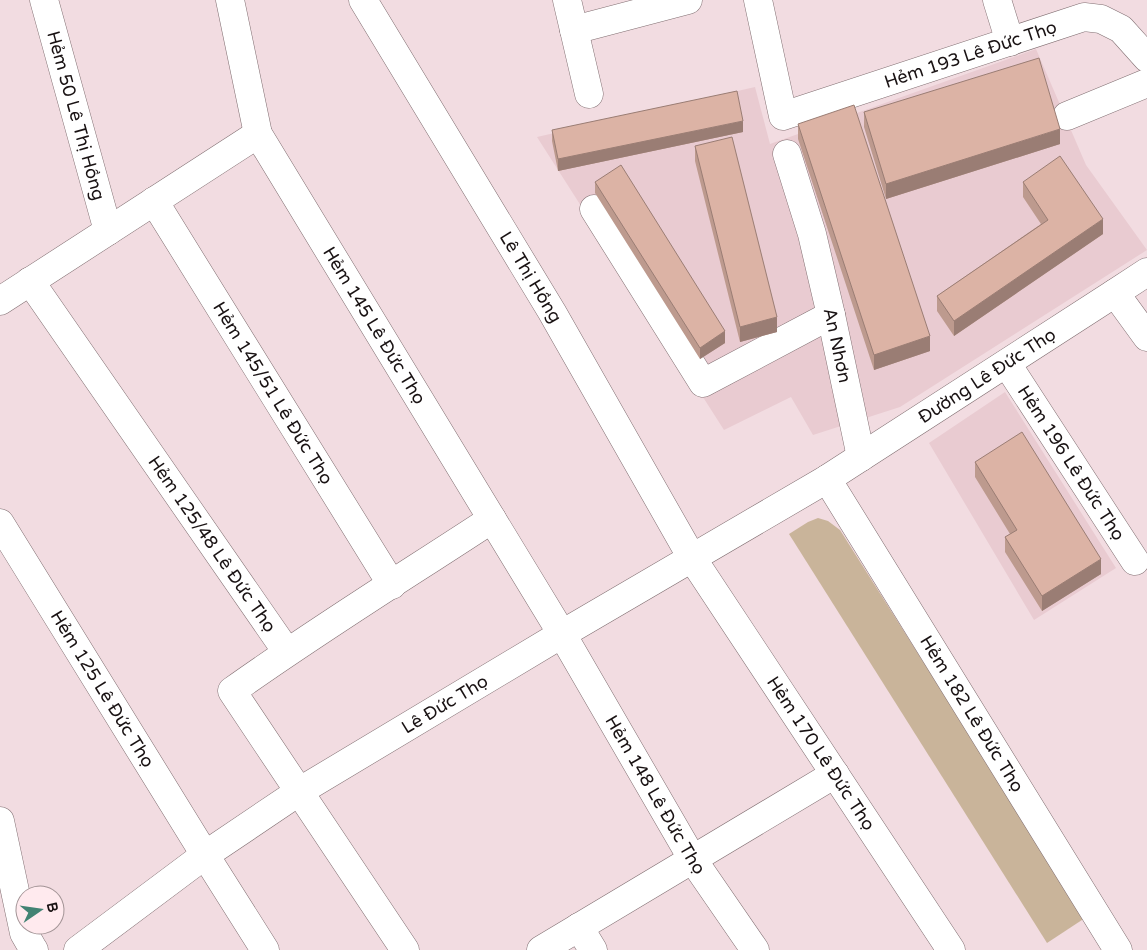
<svg xmlns="http://www.w3.org/2000/svg" width="1147" height="950" font-family="'Varela Round',sans-serif">
	<style>
		.built { fill: #e9cbd1 }
		.green { fill: #c9b49a }
		.lines { fill: none; stroke-linecap: round; stroke-linejoin: round }
		.minor-casing { stroke: #816f72; stroke-width: 29 }
		.minor { stroke: #fff; stroke-width: 28 }
		.wall { fill: #bd9a8e }
		.shaded-wall { fill: #9a7d74 }
		.building { fill: #dcb3a5; stroke: #9a7d74 }
		.labels { text-anchor: middle; dominant-baseline: central; stroke-width: 4.5; stroke-linejoin: round; paint-order: stroke }
		.street-label { font-size: 18px; fill: #191213; stroke: #ffeaee }
	</style>
	<rect width="100%" height="100%" fill="#f2dce1"/>
	<!-- built -->
	<path class="built" d="M1036 49 1086 165 1147 250 900 407 813 435 791 397 724 430 537 137 755 87 770 144Z
		M1005 392 1116 568 1034 620 929 443Z"/>
	<!-- green -->
	<path class="green" d="M818 518 828 521 840 530 1085 918 1047 943 789 534 808 522Z"/>
	<g class="lines">
		<!-- minor casing -->
		<g class="minor-casing">
			<g id="minor">
				<path id="s1" d="M44 0 108 231"/>
				<path id="s2" d="M230 0 258 134 492 519 562 634 693 860 755 950"/>
				<path id="s3" d="M363 0 552 312 692 558 951 950"/>
				<path d="M567 0 589 94"/>
				<path id="s4" d="M758 0 783 116 1084 17 1101 19 1121 29 1147 58"/>
				<path d="M997 0 1010 42"/>
				<path d="M574 30 688 0"/>
				<path d="M1067 116 1147 83"/>
				<path id="s5" d="M787 154 812 234 831 315 861 457"/>
				<path id="s6" d="M154 201 392 585"/>
				<path d="M594 209 703 383 831 315"/>
				<path id="s7" d="M30 281 287 652"/>
				<path d="M1115 293 1147 337"/>
				<path d="M0 301 258 134"/>
				<path id="s8" d="M1007 364 1135 561"/>
				<path id="s9" d="M827 479 1118 950"/>
				<path id="s10" d="M0 523 205 855 265 950"/>
				<path d="M0 821 24 933 32 947 34 950"/>
				<path d="M579 927 593 950"/>
				<path id="s11" d="M78 950 205 855 300 791 562 634 827 479 1115 293 1147 272"/>
				<path d="M405 950 232 691C316 631 405 576 492 519"/>
				<path d="M541 950 835 774"/>
			</g>
		</g>
		<!-- minor -->
		<use href="#minor" class="minor"/>
	</g>
	<!-- wall -->
	<path class="wall" d="M864 112 1060 144 886 199 864 127Z
		M798 124 930 351 874 370 798 139Z
		M552 130 743 132 558 171 552 141Z
		M695 146 777 332 740 342 695 161Z
		M595 182 725 343 700 359 595 193Z
		M1023 182 1103 234 954 336 937 311V296L1041 224 1023 197Z
		M975 462 1101 574 1042 611 1005 552V537L1010 534 975 477Z"/>
	<!-- shaded-wall -->
	<path class="shaded-wall" d="M743 121V132L558 171V159Z
		M1060 129V144L886 199V184Z
		M1103 219V234L954 336V321Z
		M777 317V332L740 342V327Z
		M725 331V343L700 359V348Z
		M930 336V351L874 370V355Z
		M1101 559V574L1042 611V596Z"/>
	<!-- building -->
	<path class="building" d="M1039 58 1060 129 886 184 864 112Z
		M737 91 743 121 558 159 552 130Z
		M854 105 930 336 874 355 798 124Z
		M732 137 777 317 740 327 695 146Z
		M1060 156 1103 219 954 321 937 296 1048 220 1023 182Z
		M621 165 725 331 700 348 595 182Z
		M1022 432 1101 559 1042 596 1005 537 1017 530 975 462Z"/>
	<g class="labels">
		<!-- street labels -->
		<g class="street-label">
			<text stroke="none"><textPath href="#s4" startOffset="316">Hẻm 193 Lê Đức Thọ</textPath></text>
			<text stroke="none"><textPath href="#s1" startOffset="120">Hẻm 50 Lê Thị Hồng</textPath></text>
			<text stroke="none"><textPath href="#s3" startOffset="324">Lê Thị Hồng</textPath></text>
			<text stroke="none"><textPath href="#s2" startOffset="361">Hẻm 145 Lê Đức Thọ</textPath></text>
			<text stroke="none"><textPath href="#s5" startOffset="198">An Nhơn</textPath></text>
			<text stroke="none"><textPath href="#s11" startOffset="1076">Đường Lê Đức Thọ</textPath></text>
			<text stroke="none"><textPath href="#s6" startOffset="226">Hẻm 145/51 Lê Đức Thọ</textPath></text>
			<text stroke="none"><textPath href="#s8" startOffset="118">Hẻm 196 Lê Đức Thọ</textPath></text>
			<text stroke="none"><textPath href="#s7" startOffset="320">Hẻm 125/48 Lê Đức Thọ</textPath></text>
			<text stroke="none"><textPath href="#s10" startOffset="195">Hẻm 125 Lê Đức Thọ</textPath></text>
			<text stroke="none"><textPath href="#s11" startOffset="442">Lê Đức Thọ</textPath></text>
			<text stroke="none"><textPath href="#s9" startOffset="276">Hẻm 182 Lê Đức Thọ</textPath></text>
			<text stroke="none"><textPath href="#s3" startOffset="882">Hẻm 170 Lê Đức Thọ</textPath></text>
			<text stroke="none"><textPath href="#s2" startOffset="908">Hẻm 148 Lê Đức Thọ</textPath></text>
		</g>
	</g>
	<!-- north arrow -->
	<g transform="translate(40 910) rotate(77)"><circle r="24" fill="#ffeaee" stroke="#a39496"/>
	<path d="M0-4L9 19L0 12L-9 19Z" fill="#428373"/>
	<text y="-8" font-size="14" font-weight="bold" text-anchor="middle" fill="#191213">B</text>
	</g>
</svg>
